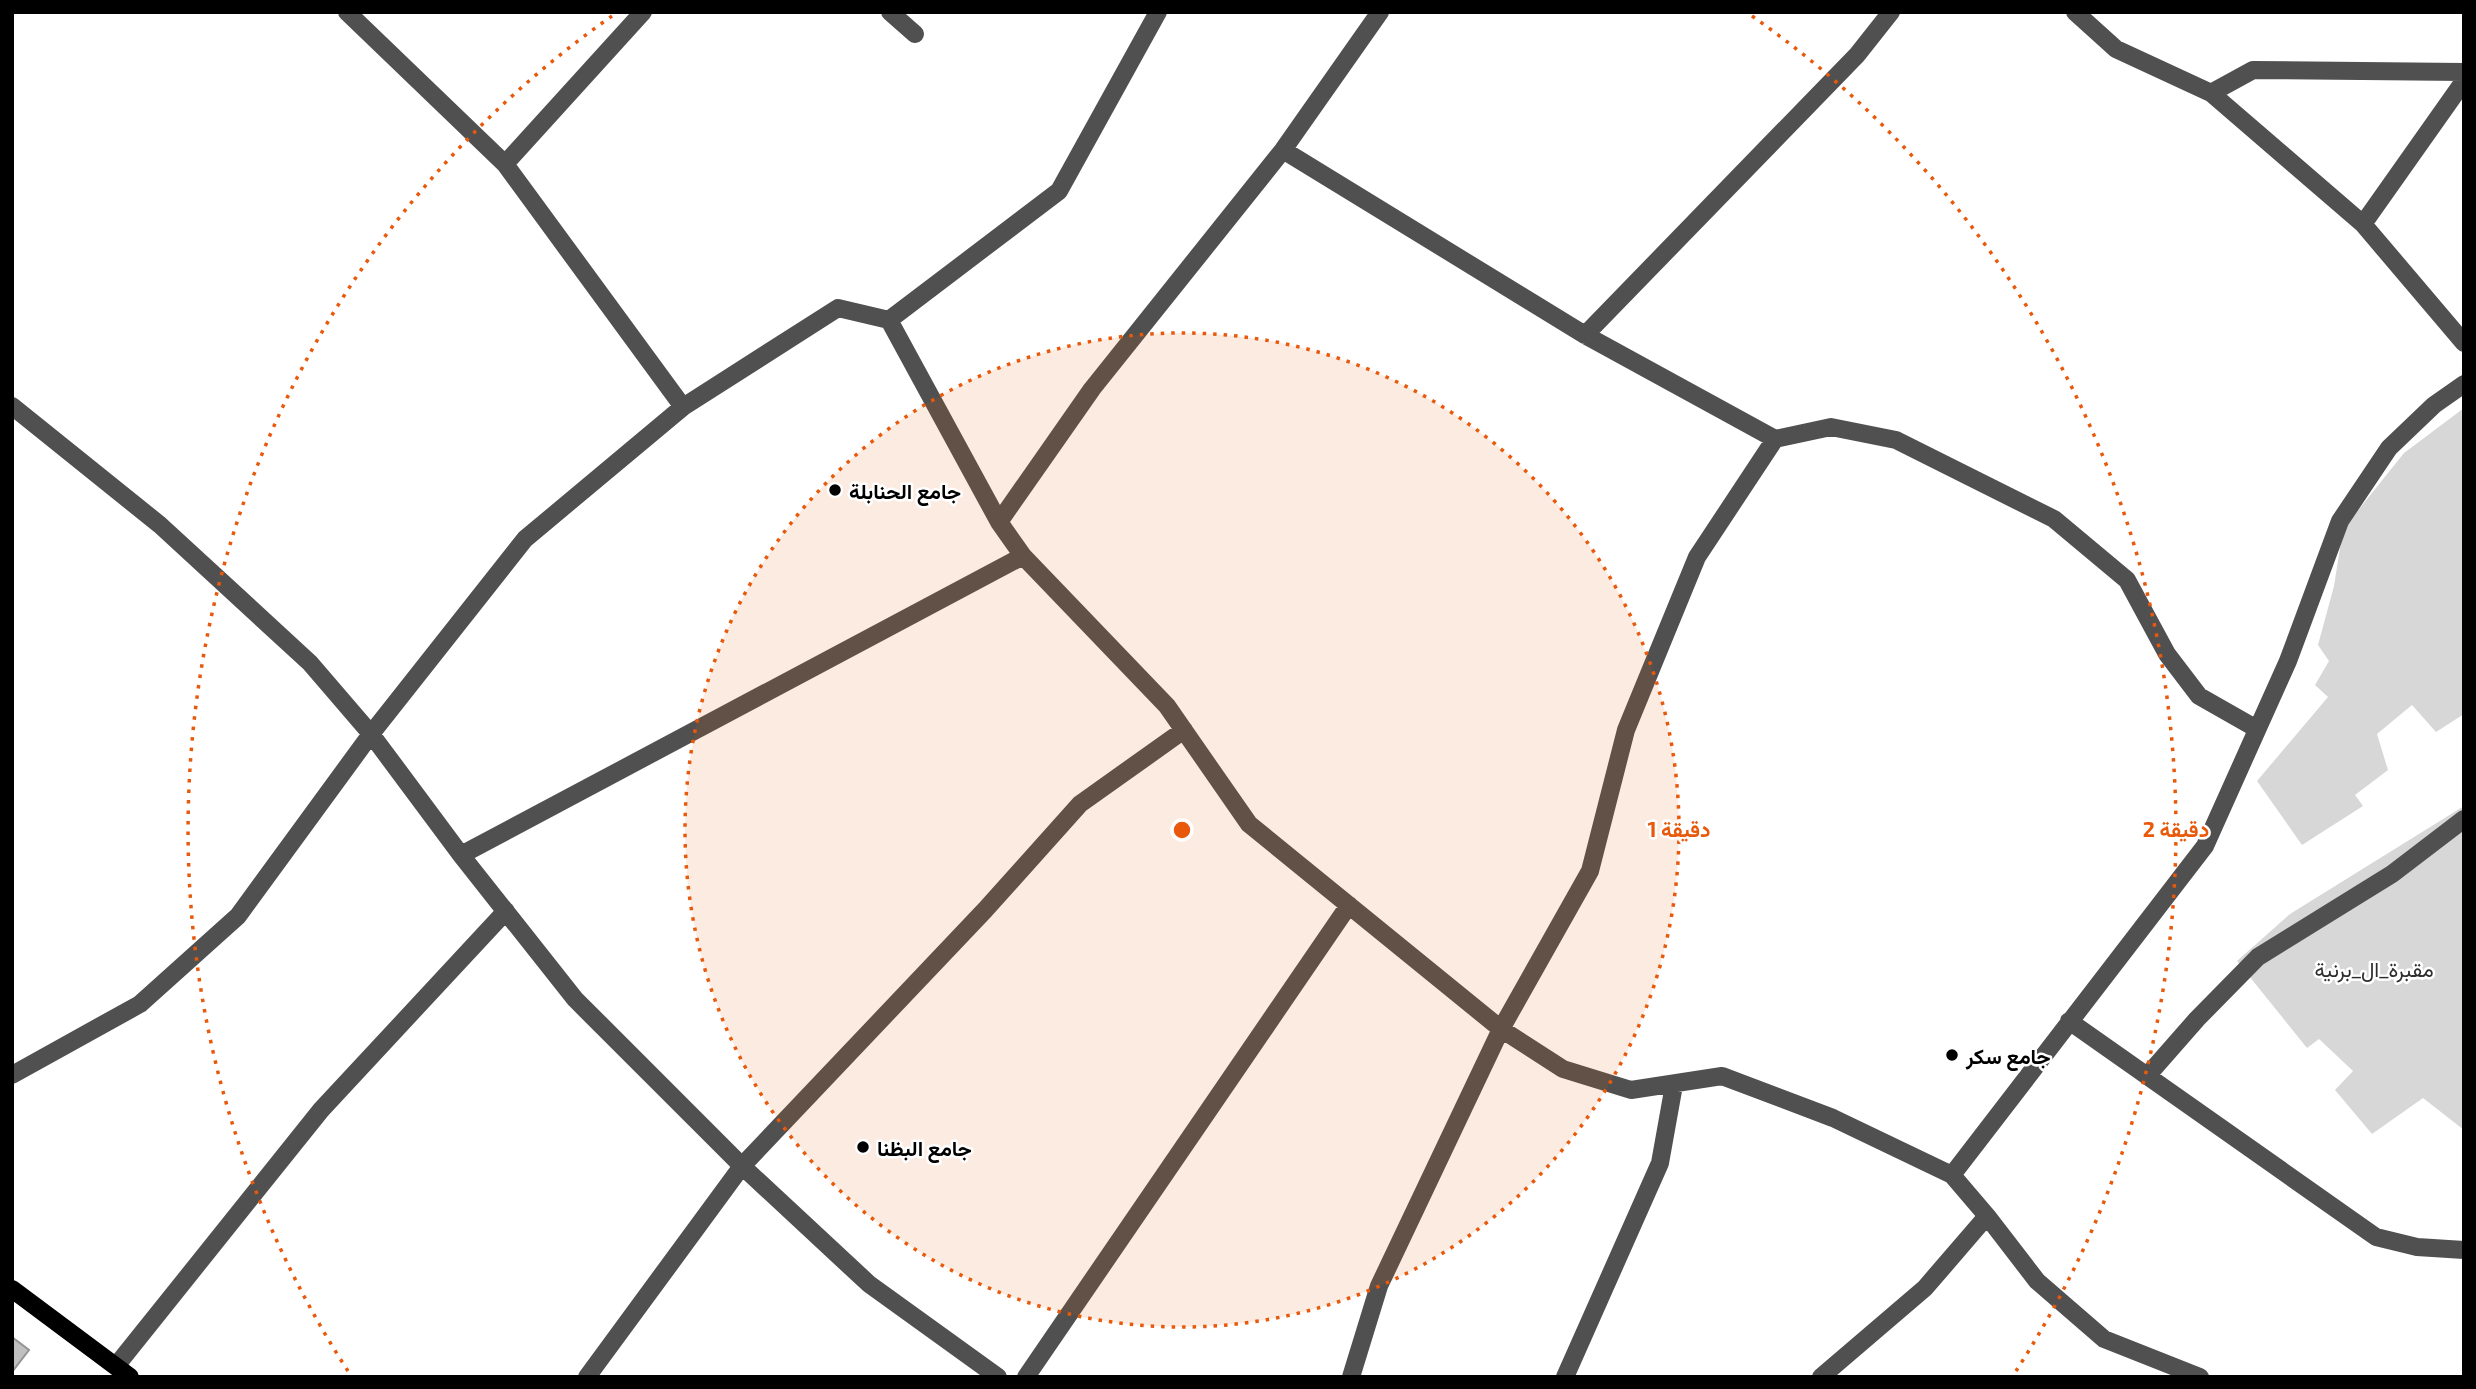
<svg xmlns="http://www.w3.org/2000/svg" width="2476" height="1389" font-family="'Exo 2',Vazirmatn,sans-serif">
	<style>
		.green { fill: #d7d7d7 }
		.building { fill: #c0c0c0; stroke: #949494; stroke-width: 2 }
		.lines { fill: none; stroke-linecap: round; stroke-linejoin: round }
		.minor { stroke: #505050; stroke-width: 18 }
		.major { stroke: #000; stroke-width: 18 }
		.ring { fill: none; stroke: #e8590c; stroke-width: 3.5; stroke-dasharray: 3.5 7 }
		.poi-dot { fill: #000; stroke: #fff; stroke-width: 2.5 }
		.labels { text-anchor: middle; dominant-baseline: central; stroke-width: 5; stroke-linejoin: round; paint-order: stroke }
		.poi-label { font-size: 21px; font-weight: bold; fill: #000; stroke: #fff; text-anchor: start }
		.park-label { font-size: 21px; fill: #2e2e2e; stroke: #fff }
		.centre { fill: #e8590c; stroke: #fff; stroke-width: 3.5 }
		.ring-label { font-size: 21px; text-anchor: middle; font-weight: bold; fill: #e8590c; stroke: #fff; stroke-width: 5; stroke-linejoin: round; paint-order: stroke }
	</style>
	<rect width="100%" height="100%" fill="#fff"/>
	<!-- green -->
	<path class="green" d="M2464 408V714L2436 732 2412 705 2377 734 2388 770 2355 795 2363 806 2302 845 2257 781 2328 697 2315 685 2329 661 2318 645 2334 586 2343 529 2404 453Z
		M2464 806V1130L2423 1098 2372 1134 2335 1090 2353 1071 2319 1039 2307 1048 2237 961 2290 914Z"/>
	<!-- building -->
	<path class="building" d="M12 1337 29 1350 12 1372Z"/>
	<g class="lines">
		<!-- minor -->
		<path class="minor" d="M347 12 505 164 683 407
			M890 12 915 34
			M2075 12 2116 49 2211 93 2363 224 2464 343
			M2211 93 2253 70 2464 72
			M1283 150 1585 335 1775 439 1831 427 1896 440 2054 519 2127 580 2167 654 2199 696 2257 729
			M505 164 643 12
			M2363 224 2464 81
			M889 320 999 522 1023 556 1167 706 1249 824 1501 1029 1563 1069 1631 1090 1722 1076 1833 1118 1952 1175 1987 1216 2037 1281 2104 1339 2200 1377
			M1585 335 1857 55 1891 12
			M12 406 160 525 310 663 371 734 461 855 575 999 742 1166 869 1284 998 1377
			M999 522 1092 389 1283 150 1380 12
			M461 855 1023 556
			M2069 1021 2376 1237 2417 1247 2464 1250
			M12 1075 140 1004 238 916 371 734 525 539 683 407 838 308 889 320 1059 191 1158 12
			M2147 1076 2197 1019 2258 957 2392 874 2464 819
			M1952 1175 2205 846 2288 661 2340 521 2389 448 2434 405 2464 384
			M116 1366 321 1110 506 911
			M587 1377 742 1166 985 910 1080 804 1184 730
			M1026 1377 1349 905
			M1351 1377 1379 1286 1501 1029 1590 871 1626 730 1697 557 1775 439
			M1565 1377 1660 1163 1674 1085
			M1821 1377 1925 1288 1987 1216"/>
		<!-- major -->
		<path class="major" d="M12 1289 130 1377"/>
	</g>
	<!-- distance rings -->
	<circle cx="1182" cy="830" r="497" fill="#e8590c" fill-opacity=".12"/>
	<g class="ring">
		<circle cx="1182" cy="830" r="497"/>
		<path d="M348 1371A994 994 0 0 1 612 16M1752 16A994 994 0 0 1 2016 1371"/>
	</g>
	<!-- markers -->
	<g class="poi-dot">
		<circle cx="835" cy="490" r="7"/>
		<circle cx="1952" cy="1055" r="7"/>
		<circle cx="863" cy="1147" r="7"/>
	</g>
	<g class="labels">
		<!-- poi labels -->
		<g class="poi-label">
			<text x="849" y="490">جامع الحنابلة</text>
			<text x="1966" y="1055">جامع سكر</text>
			<text x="877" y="1147">جامع البظنا</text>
		</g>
		<!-- park labels -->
		<g class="park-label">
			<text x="2374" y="968">مقبرة_ال_برنية</text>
		</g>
	</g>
	<circle cx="1182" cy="830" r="10" class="centre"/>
	<g class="ring-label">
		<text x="1679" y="837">1 دقيقة</text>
		<text x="2176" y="837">2 دقيقة</text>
	</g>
	<!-- border -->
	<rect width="2476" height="1389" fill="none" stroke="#000000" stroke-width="28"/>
</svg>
